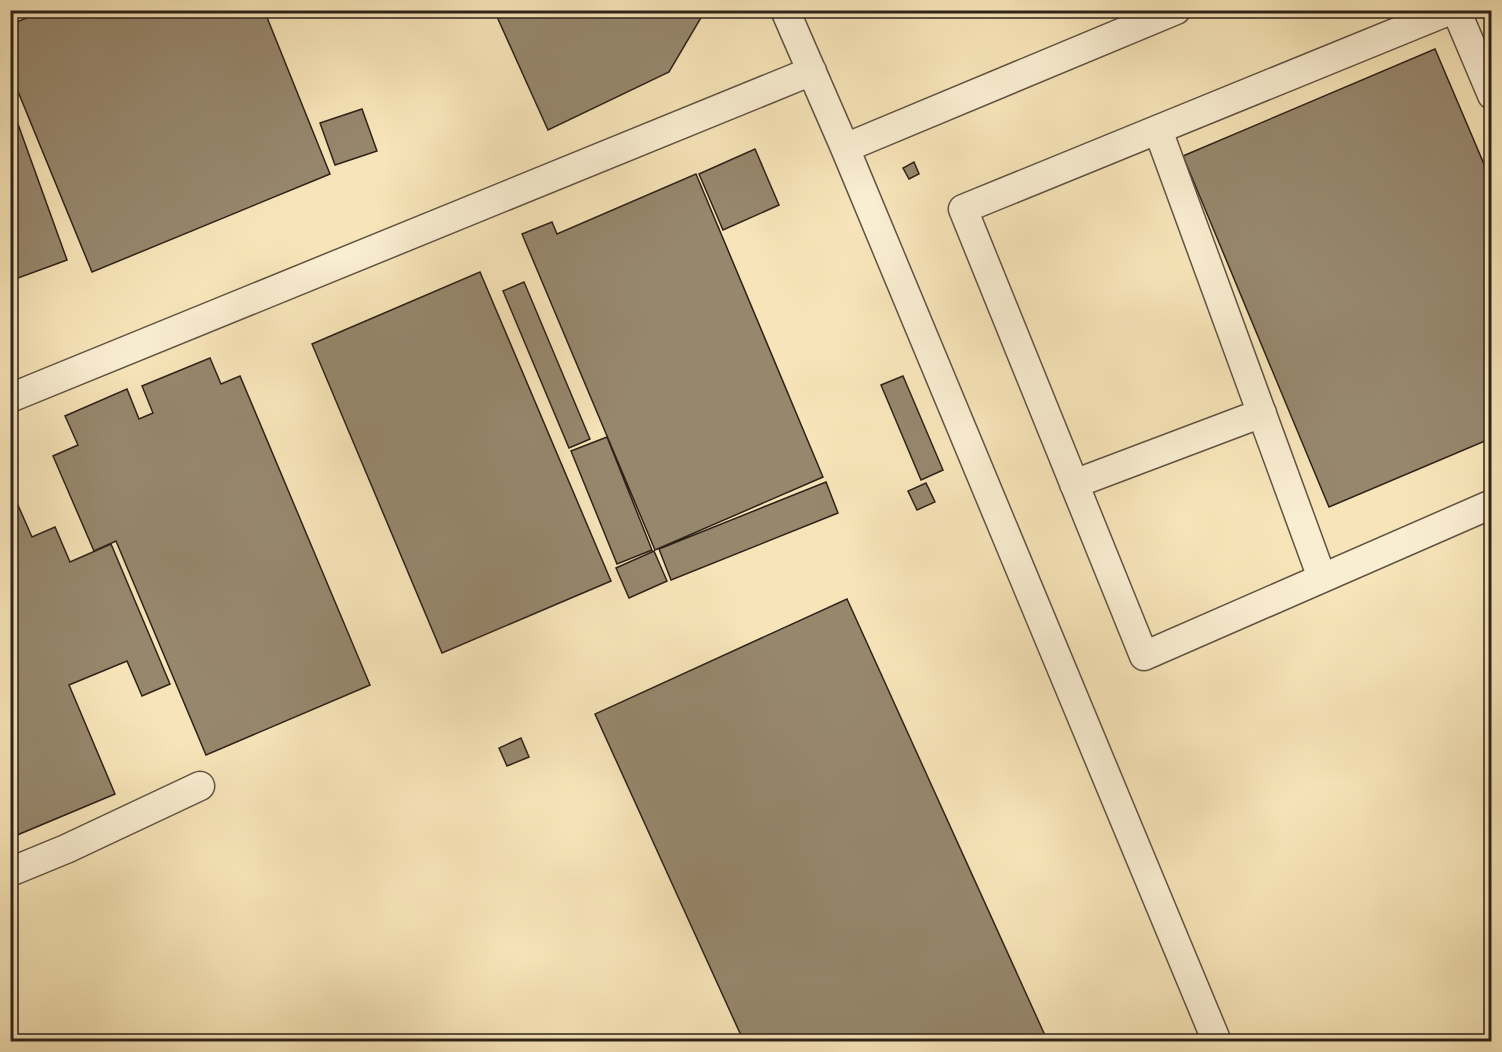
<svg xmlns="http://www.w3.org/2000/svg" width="1502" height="1052" font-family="'IM FELL English',serif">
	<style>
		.building { fill: #97876d; stroke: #2e221a; stroke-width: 1.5 }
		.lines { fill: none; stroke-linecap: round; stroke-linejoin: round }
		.minor-casing { stroke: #605342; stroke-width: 31 }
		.minor { stroke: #faeed2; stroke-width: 28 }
	</style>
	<rect width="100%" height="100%" fill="#f7e5b9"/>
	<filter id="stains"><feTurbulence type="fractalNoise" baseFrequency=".00333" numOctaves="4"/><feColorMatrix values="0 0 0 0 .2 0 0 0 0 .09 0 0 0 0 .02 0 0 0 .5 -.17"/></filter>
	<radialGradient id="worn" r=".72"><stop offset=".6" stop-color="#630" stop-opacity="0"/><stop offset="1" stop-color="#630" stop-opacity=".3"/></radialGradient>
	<!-- building -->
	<path class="building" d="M45 10H264L330 174 92 272 10 72V25Z
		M494 10H699L702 16 669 72 548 130Z
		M1435 49 1492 183V438L1329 507 1183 156Z
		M10 102 67 260 10 281Z
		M362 109 377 151 335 165 320 123Z
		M755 149 779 205 723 230 699 174Z
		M914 162 919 174 909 179 903 168Z
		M696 174 823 477 655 550 522 234 552 222 557 234Z
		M480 272 611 581 442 653 312 344Z
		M524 282 590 439 569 448 503 291Z
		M210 358 221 384 240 376 370 685 206 755 116 541 94 551 53 456 78 445 65 416 127 389 139 419 153 413 142 386Z
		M903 376 943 470 921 480 881 385Z
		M607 437 652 550 617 564 571 451Z
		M826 482 838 513 671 580 659 549Z
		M926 483 935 502 917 510 908 491Z
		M10 487 32 537 55 527 70 562 111 544 170 684 142 696 127 661 69 685 115 794 10 838Z
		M654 551 667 581 629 598 616 568Z
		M847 599 1048 1042H744L595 714Z
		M521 738 529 757 507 766 499 748Z"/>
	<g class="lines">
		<!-- minor casing -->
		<g class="minor-casing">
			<path id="minor" d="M785 10 845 148 1217 1042
				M1451 10 963 209 1144 656 1492 504
				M1456 10 1492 95
				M1158 130 1322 578
				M845 148 1176 10
				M10 398 812 71
				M1074 484 1262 413
				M10 872 66 849 200 786"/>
		</g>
		<!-- minor -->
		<use href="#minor" class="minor"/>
	</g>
	<!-- margin -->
	<rect width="1502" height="1052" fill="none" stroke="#f7e5b9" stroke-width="36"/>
	<rect x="12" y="12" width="1478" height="1028" fill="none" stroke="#2e221a" stroke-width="3"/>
	<rect x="18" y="18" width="1466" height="1016" fill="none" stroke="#2e221a" stroke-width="1.5"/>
	<rect width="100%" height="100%" filter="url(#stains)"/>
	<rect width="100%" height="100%" fill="url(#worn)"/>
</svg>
